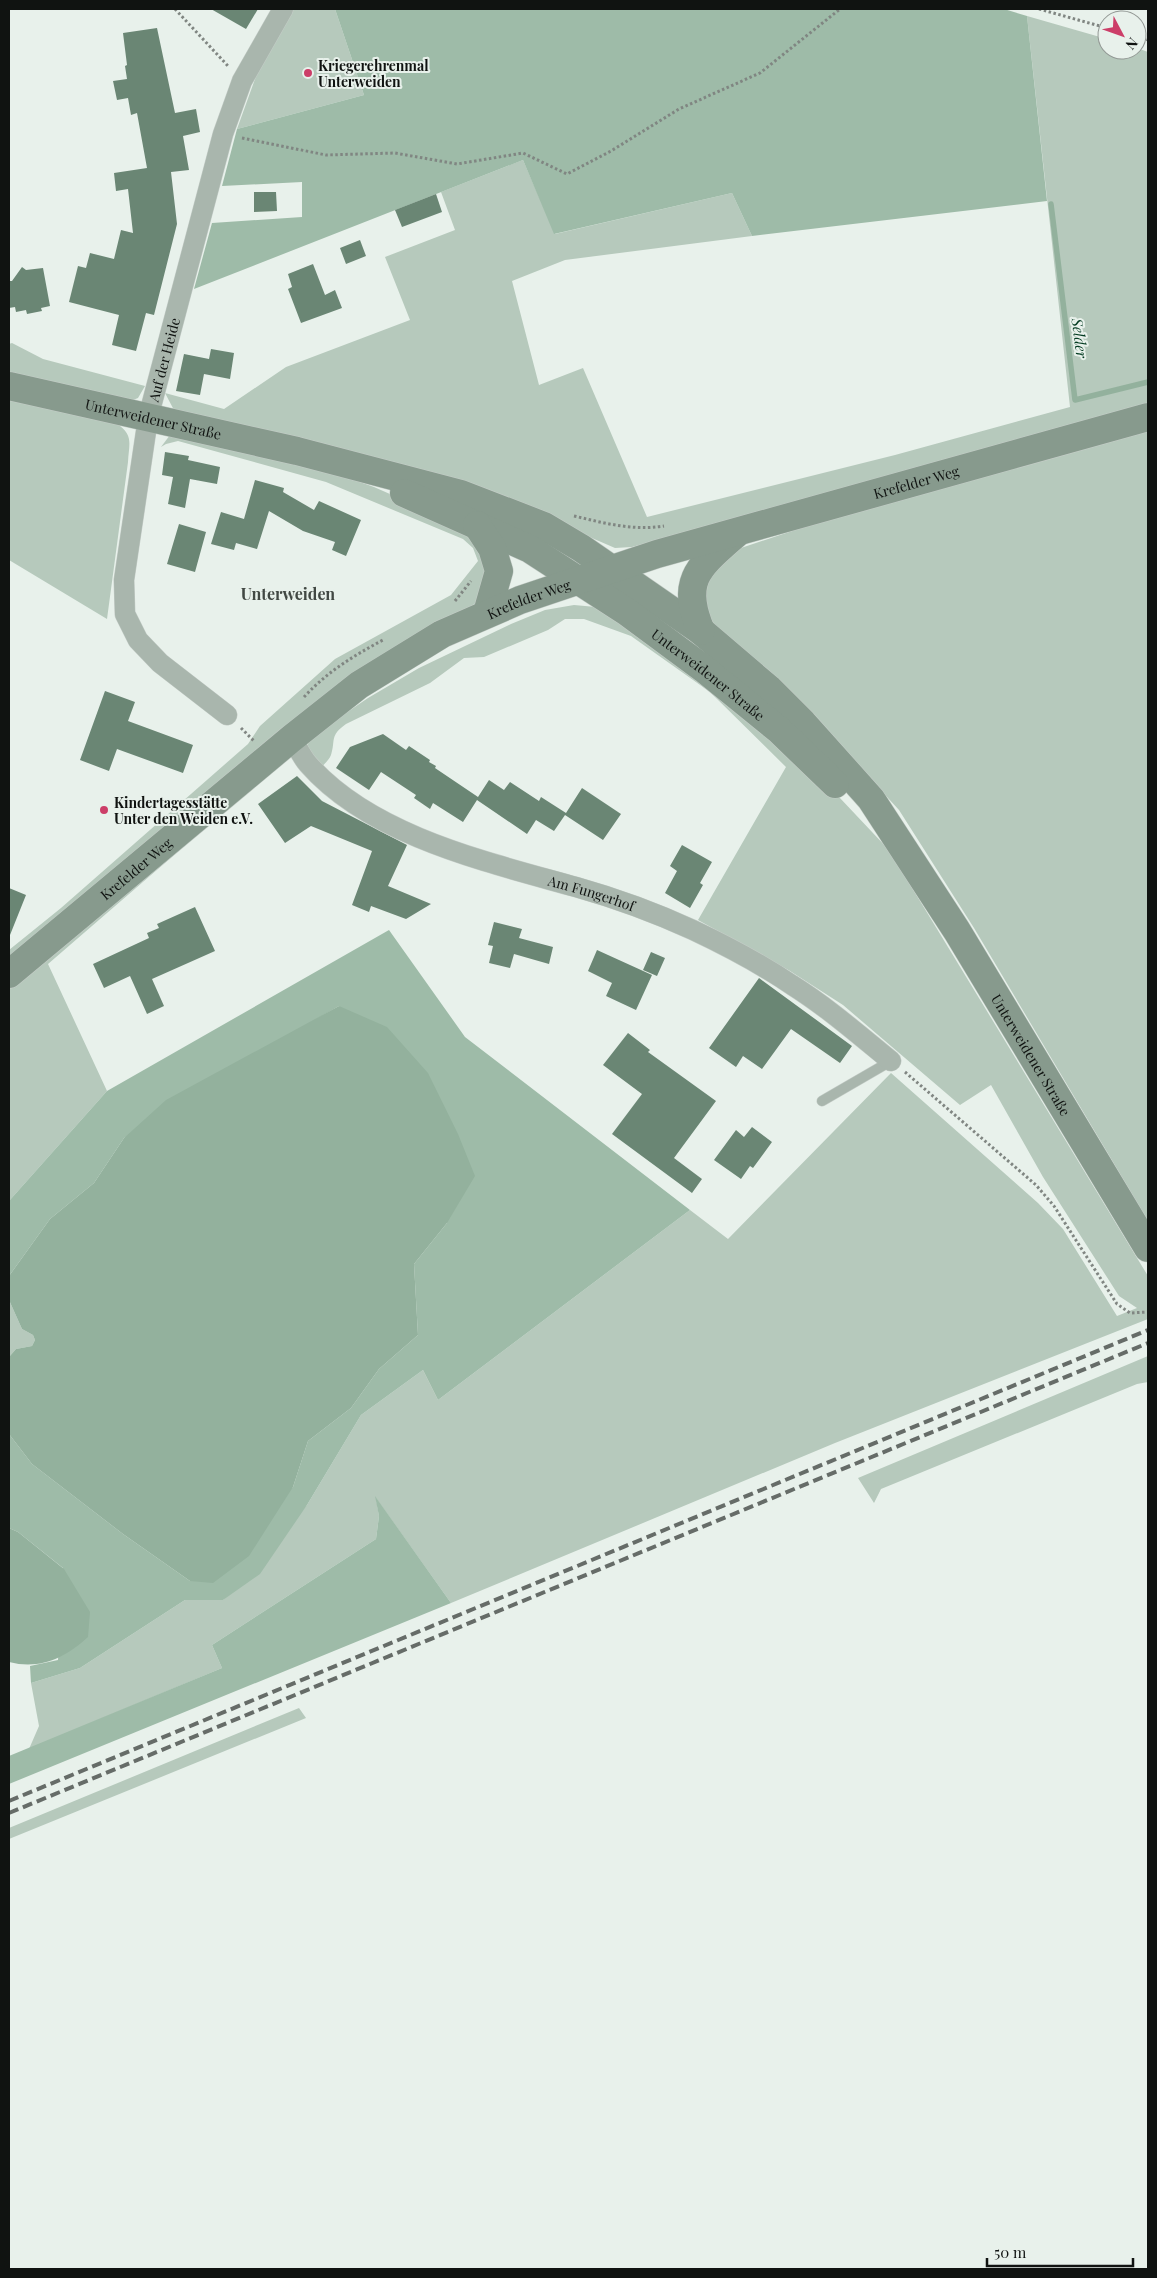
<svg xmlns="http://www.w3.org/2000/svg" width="1157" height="2278" font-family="'Playfair Display',serif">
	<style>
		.green { fill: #b6c9bc }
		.forest { fill: #9ebba8 }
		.water { fill: #93b19d }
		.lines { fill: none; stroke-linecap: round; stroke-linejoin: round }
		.stream { stroke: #93b19d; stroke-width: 5.5 }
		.building { fill: #6a8674 }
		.lane-casing { stroke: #c5cdc8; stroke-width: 11 }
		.street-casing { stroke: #c5cdc8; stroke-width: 21 }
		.secondary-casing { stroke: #c5cdc8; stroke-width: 29 }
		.path { stroke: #808682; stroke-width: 3; stroke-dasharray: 2.5 2.5; stroke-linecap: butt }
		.lane { stroke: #a9b6ad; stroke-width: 10 }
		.street { stroke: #a9b6ad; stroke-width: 20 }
		.secondary { stroke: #879a8d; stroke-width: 28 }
		.rail { stroke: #666c68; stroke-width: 4; stroke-dasharray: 10 5; stroke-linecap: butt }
		.poi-dot { fill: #cc3e68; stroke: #e8f1eb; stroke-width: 2 }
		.labels { text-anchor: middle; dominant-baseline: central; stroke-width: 4; stroke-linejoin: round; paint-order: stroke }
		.poi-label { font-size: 14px; font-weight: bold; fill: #101311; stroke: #e8f1eb; text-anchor: start }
		.street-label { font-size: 14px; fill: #101311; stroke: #e8f1eb }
		.water-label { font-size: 15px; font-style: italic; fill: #043c22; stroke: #e8f1eb }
		.quarter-label { font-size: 16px; font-weight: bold; fill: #414843; stroke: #e8f1eb }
	</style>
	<rect width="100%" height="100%" fill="#e8f1eb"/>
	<!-- green -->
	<path class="green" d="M289 9H335L364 95 237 129 268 43Z
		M1027 16 1107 39V50H1137V48L1148 52V406L910 474 632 547 615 548 571 529 175 412 165 393 224 409 286 367 410 320 385 257 455 230 441 192 523 160 555 234 732 193 752 236 565 260 512 281 539 385 583 368 647 517 895 455 1070 407Z
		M12 343 43 359 145 386 138 398 126 403 9 373V344Z
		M9 393 116 423C134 435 129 443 128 462L107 619 9 560Z
		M1148 427V1221L974 928 899 810 786 687 712 624 704 605 705 574 735 550 852 511Z
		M173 431 332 472 374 487 474 531 493 556 481 600 366 672 9 966V950L61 908 248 744 260 726 335 659 451 595 478 561 473 548 463 539 326 482 178 441 166 444 161 447Z
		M574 605 596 607 635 629 806 762 889 850 1148 1276V1319L835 1443 451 1603 376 1498 379 1516 376 1539 212 1645 222 1668 29 1749 39 1726 31 1683 80 1668 185 1600H223L307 1505 361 1415 423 1370 438 1400 690 1210 728 1239 891 1073 1038 1203 1063 1229 1117 1316 1137 1308 1119 1296 1043 1177 991 1085 960 1105 843 1005 790 971 698 920 786 767 710 692 631 636 584 619H565L548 630 484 657 464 658 430 683 346 724C329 736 336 740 331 755 329 760 324 764 321 768L307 749 309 739 318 732 368 698 419 668 511 624 545 610Z
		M268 774 48 964 107 1091 9 1201V989L49 958Z
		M9 1300 22 1329 33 1335 35 1340 32 1346 16 1349 9 1357Z
		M1148 1356V1382L1137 1384 881 1489 874 1503 858 1478Z
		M299 1708 306 1718 9 1839V1828Z"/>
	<!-- forest -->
	<path class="forest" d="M335 9H1004L1027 16 1047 201 752 236 732 193 554 234 523 160 194 289 212 223 302 217V182L222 186 237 129 364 95Z
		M389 930 465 1037 690 1210 438 1400 423 1370 361 1415 307 1505 260 1574 223 1600H185L80 1668 31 1683 30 1666 58 1660 63 1568 18 1532 9 1528V1434L32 1464 123 1534 190 1581 293 1487 308 1441 351 1408 379 1369 418 1335 414 1264 447 1223 339 1006 282 1039 124 1138 94 1183 50 1219 9 1276V1201L107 1091Z
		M375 1496 451 1603 9 1784V1756L222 1668 212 1645 376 1539 379 1516Z"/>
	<!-- water -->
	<path class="water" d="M339 1006 387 1027 428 1073 458 1134 475 1176 447 1223 414 1264 418 1335 379 1369 351 1408 308 1441 293 1487 249 1556 213 1583 190 1581 123 1534 32 1464 9 1434V1357L16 1349 32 1346 35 1340 33 1335 22 1329 9 1300V1276L50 1219 94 1183 124 1138 166 1100Z
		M9 1528 18 1532 64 1569 90 1612 88 1637C65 1658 40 1670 9 1662Z"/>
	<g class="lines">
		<!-- stream -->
		<path class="stream" d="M1051 204 1075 400 1148 382"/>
	</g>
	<!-- building -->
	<path class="building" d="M211 9H258L246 29Z
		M157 28 175 113 196 109 200 132 183 136 189 170 171 172 177 224 154 315 146 313 136 351 112 345 119 315 69 302 78 266 86 268 90 253 114 259 121 230 133 233 128 189 116 191 114 173 147 168 137 113 131 115 128 98 117 100 113 81 127 79 125 66 127 65 123 33Z
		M254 192H276L277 211 254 212Z
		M436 194 442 212 402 227 395 210Z
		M360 240 366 256 346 264 340 248Z
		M313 264 325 295 335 290 342 308 301 323 288 289 292 287 288 274Z
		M22 267 26 270 43 268 50 306 41 308 42 311 27 314 26 310 16 312 15 307 9 308V281H12Z
		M211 349 234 353 230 379 204 374 200 395 176 391 184 354 209 359Z
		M165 452 189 456 188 460 220 467 217 484 190 479 185 508 168 504 173 477 162 475Z
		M255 480 284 488 283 492 314 510 319 501 361 520 346 556 332 550 335 542 303 531 269 511 257 549 236 543 234 550 211 544 221 512 244 519Z
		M179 524 206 532 195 572 167 564Z
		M105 691 135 702 128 721 193 745 183 773 117 749 109 771 80 760Z
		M383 734 406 750 409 746 430 760 429 762 436 766 435 768 478 797 489 780 504 790 510 782 539 801 541 797 566 813 582 788 621 814 603 840 565 815 554 831 536 820 527 834 477 800 463 822 433 803 430 809 414 798 416 795 381 772 369 790 336 768 350 747Z
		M297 776 322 801 407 845 388 886 431 904 406 919 371 906 369 912 352 905 372 851 311 826 285 843 258 804Z
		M682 845 712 862 700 883 703 885 690 908 665 893 677 871 670 866Z
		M9 888 26 895 10 935H9Z
		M195 907 215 951 152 979 164 1006 147 1014 130 976 104 988 93 964 149 938 147 933 159 928 157 924Z
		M494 922 522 929 519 938 553 947 549 964 514 954 510 968 489 963 493 946 488 945Z
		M597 950 652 975 636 1010 606 996 612 983 588 971Z
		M651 952 665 958 657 976 643 970Z
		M759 978 852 1046 840 1063 791 1029 762 1069 743 1056 736 1067 709 1048Z
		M628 1033 650 1050 648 1052 716 1101 674 1158 702 1179 692 1193 612 1134 642 1094 603 1065Z
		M752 1127 772 1142 753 1168 750 1166 741 1179 714 1160 736 1130 744 1137Z"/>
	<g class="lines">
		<!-- lane casing -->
		<g class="lane-casing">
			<path id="lane" d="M822 1101 891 1061"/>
		</g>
		<!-- street casing -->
		<g class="street-casing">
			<g id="street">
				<path id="s1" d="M227 715 160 663 138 640 125 614 124 580 148 418 223 134 242 81 283 9"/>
				<path id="s2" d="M292 738C297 746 301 756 308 764 371 836 487 862 576 887 615 898 656 913 693 930 727 946 761 964 792 985 827 1007 859 1035 891 1061"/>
			</g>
		</g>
		<!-- secondary casing -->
		<g class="secondary-casing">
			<g id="secondary">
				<path id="s3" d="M9 386 297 451 461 494 544 526 581 548 701 631 769 689 803 723 871 799 957 931 1148 1248"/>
				<path id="s4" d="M404 493 530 549 627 612 704 669 779 730 835 784"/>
				<path d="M477 525 492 548 499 571 487 613"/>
				<path d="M701 631C679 579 700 566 737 533"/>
				<path id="s5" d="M9 974 292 738 359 685 442 634 520 600 657 554 1148 417"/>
			</g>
		</g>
		<!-- path -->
		<path class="path" d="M175 9 228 66
			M1039 9 1107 28
			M1137 36 1148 40
			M242 138 326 155 395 153 457 164 523 153 567 174 611 151 679 109 760 73 840 9
			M574 516C604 523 633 531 664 526
			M455 601 471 581
			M304 697C327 672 353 656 383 640
			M241 728 254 741
			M905 1072 1036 1185 1054 1206 1117 1304 1130 1313 1148 1312"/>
		<!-- lane -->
		<use href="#lane" class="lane"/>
		<!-- street -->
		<use href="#street" class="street"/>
		<!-- secondary -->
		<use href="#secondary" class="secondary"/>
		<!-- rail -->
		<path class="rail" d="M9 1801 1148 1330
			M9 1813 1148 1343"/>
	</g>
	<!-- markers -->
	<g class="poi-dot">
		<circle cx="308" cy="73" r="5"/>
		<circle cx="104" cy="810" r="5"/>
	</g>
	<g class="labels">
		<!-- poi labels -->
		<g class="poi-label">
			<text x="318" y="65">Kriegerehrenmal<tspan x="318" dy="16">Unterweiden</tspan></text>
			<text x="114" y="802">Kindertagesstätte<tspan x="114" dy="16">Unter den Weiden e.V.</tspan></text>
		</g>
		<!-- street labels -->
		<g class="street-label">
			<text stroke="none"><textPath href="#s1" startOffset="404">Auf der Heide</textPath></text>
			<text stroke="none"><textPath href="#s3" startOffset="148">Unterweidener Straße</textPath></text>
			<text stroke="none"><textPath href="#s5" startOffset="1050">Krefelder Weg</textPath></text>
			<text stroke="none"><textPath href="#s5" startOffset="645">Krefelder Weg</textPath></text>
			<text stroke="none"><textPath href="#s4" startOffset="356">Unterweidener Straße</textPath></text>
			<text stroke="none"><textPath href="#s5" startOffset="165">Krefelder Weg</textPath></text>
			<text stroke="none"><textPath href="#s2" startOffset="346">Am Fungerhof</textPath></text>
			<text stroke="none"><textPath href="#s3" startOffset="1284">Unterweidener Straße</textPath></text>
		</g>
		<!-- water labels -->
		<g class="water-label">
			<text transform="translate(1080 338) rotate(83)">Selder</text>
		</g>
		<!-- quarter labels -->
		<g class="quarter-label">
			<text x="288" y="593">Unterweiden</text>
		</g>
	</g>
	<!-- border -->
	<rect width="1157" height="2278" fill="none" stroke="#101311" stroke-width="20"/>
	<!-- north arrow -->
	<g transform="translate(1122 35) rotate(131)"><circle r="24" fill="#e8f1eb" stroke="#929894"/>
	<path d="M0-4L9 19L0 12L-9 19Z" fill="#cc3e68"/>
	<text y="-8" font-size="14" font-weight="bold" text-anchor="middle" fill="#101311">N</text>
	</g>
	<!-- scale -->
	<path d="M987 2258v8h146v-8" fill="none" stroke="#101311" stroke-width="2.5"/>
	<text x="994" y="2258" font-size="15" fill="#101311" stroke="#e8f1eb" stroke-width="4" paint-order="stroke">50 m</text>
</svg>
